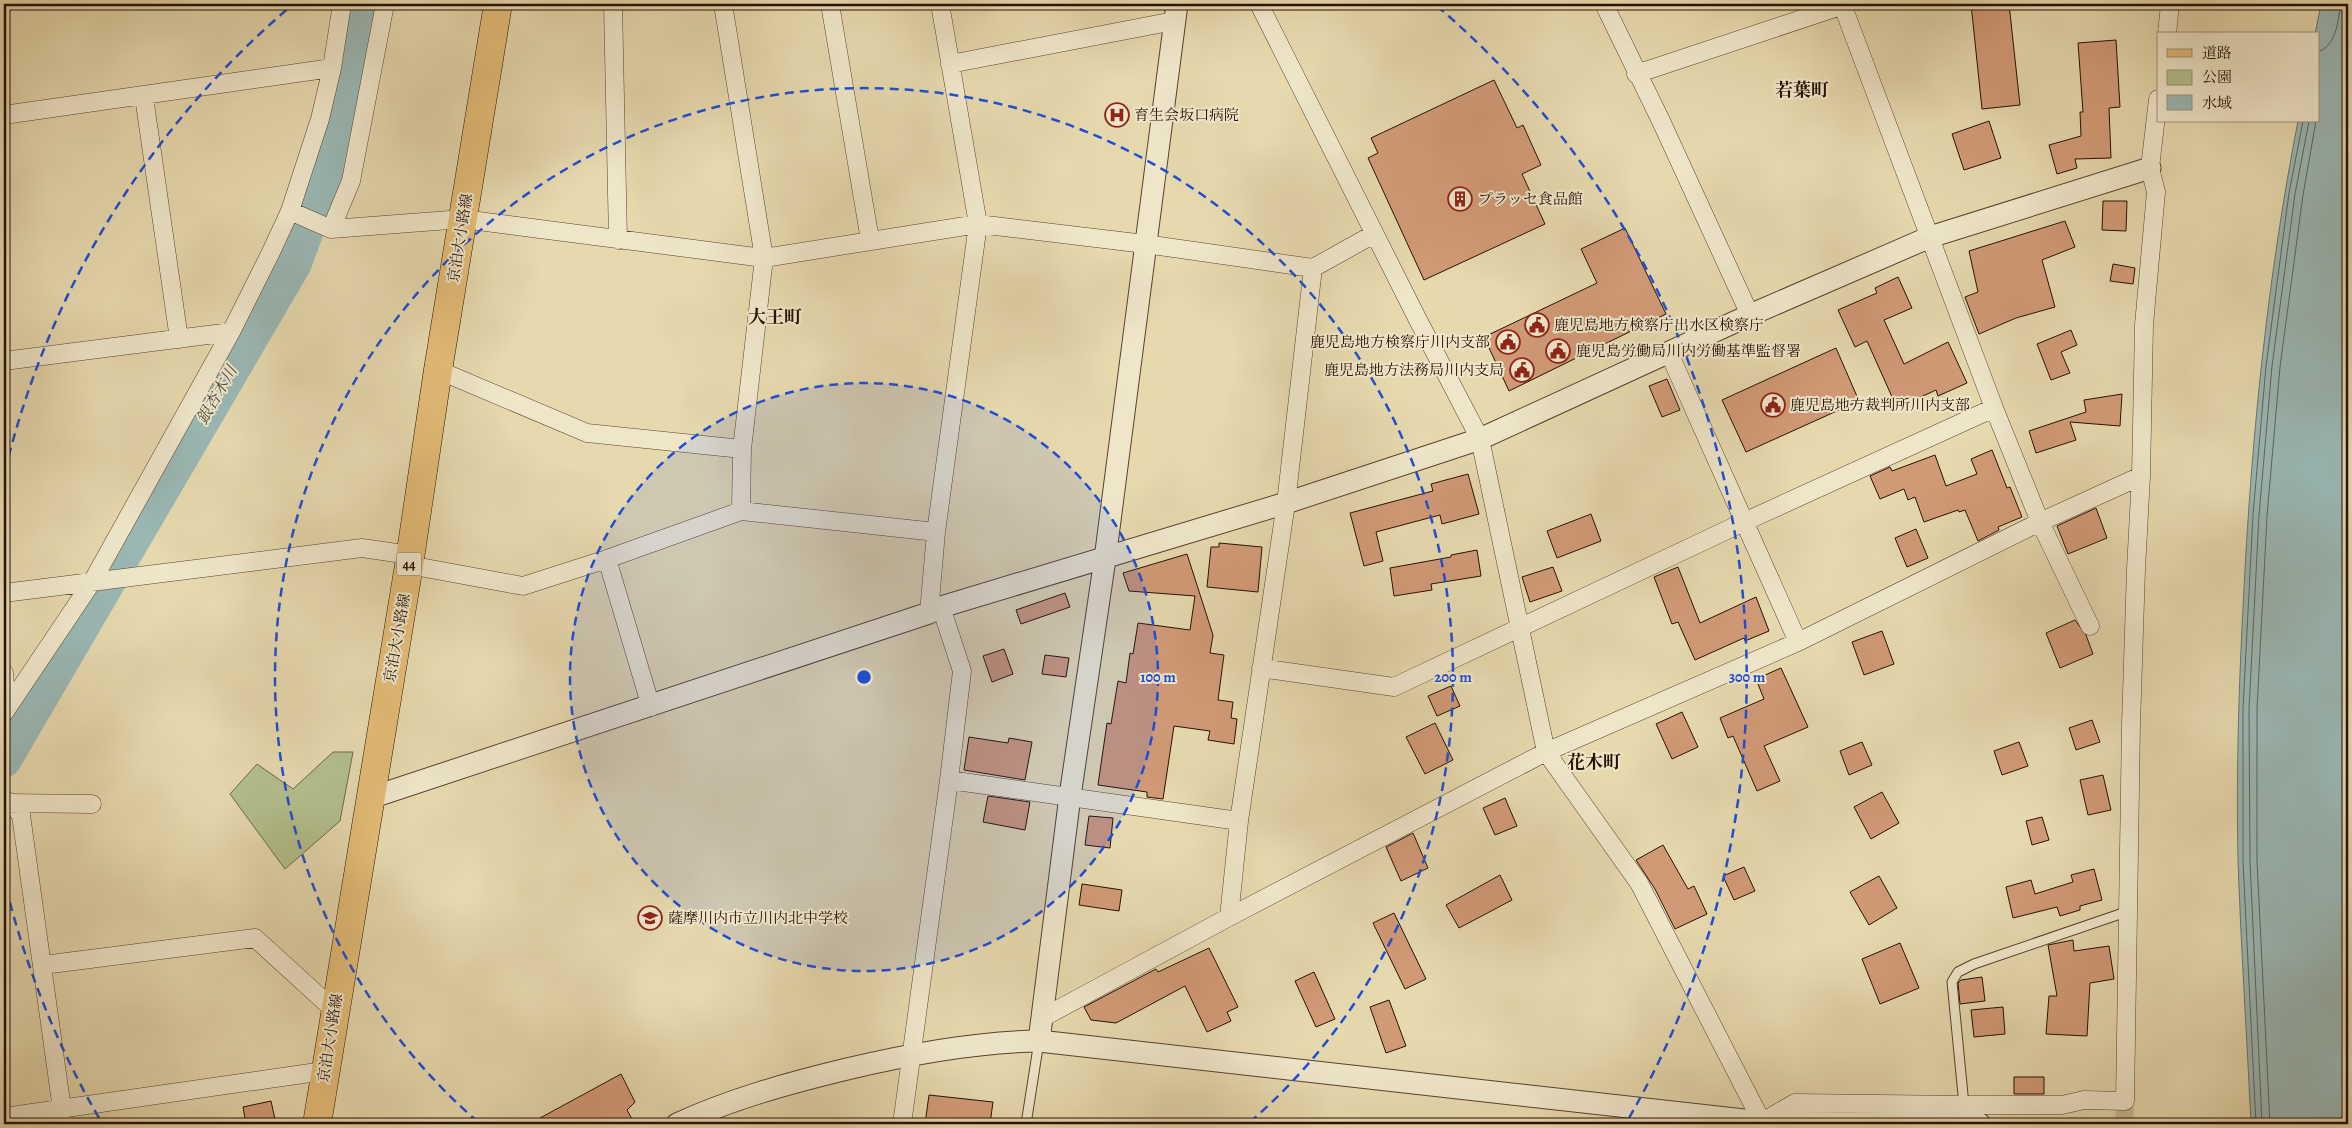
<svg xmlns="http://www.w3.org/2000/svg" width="2352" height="1128" font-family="Alegreya,'Noto Serif JP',serif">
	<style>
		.green { fill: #b3c08c; stroke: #6c6848 }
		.water { fill: #9ab8b5; stroke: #6c756e }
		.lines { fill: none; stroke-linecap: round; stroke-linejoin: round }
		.shore { stroke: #60645c; stroke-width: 1 }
		.river { stroke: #9ab8b5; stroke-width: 35 }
		.building { fill: #d19a77; stroke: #261003 }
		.minor-tunnel { stroke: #c9bb94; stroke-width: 18; stroke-dasharray: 18 9; stroke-linecap: butt }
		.service-casing { stroke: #56422e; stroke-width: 11 }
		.minor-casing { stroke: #56422e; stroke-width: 19 }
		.tertiary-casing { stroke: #56422e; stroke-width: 23 }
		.primary-casing { stroke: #261003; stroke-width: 29 }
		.service { stroke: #efe6ca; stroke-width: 9 }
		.minor { stroke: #efe6ca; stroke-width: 18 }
		.tertiary { stroke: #efe6ca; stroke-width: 21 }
		.primary { stroke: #e3bc77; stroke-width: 28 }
		.ring { fill: none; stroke: #1d4ed8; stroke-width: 2.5; stroke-dasharray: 9 6 }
		.labels { text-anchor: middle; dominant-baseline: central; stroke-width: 4; stroke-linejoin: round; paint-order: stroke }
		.shield { fill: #efe6ca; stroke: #62503f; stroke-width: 1 }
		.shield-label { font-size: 14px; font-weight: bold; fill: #261003 }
		.poi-label { font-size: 15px; fill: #261003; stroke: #efe6ca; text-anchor: start }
		.street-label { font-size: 15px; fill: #261003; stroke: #efe6ca }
		.water-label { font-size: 16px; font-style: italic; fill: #4f4b41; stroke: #efe6ca }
		.quarter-label { font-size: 18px; font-weight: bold; fill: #261003; stroke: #efe6ca }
		.centre { fill: #1d4ed8; stroke: #efe6ca; stroke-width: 2.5 }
		.ring-label { font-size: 15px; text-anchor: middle; font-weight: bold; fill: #1d4ed8; stroke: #efe6ca; stroke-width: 4; stroke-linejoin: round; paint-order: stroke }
	</style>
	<rect width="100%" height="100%" fill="#e6d9ae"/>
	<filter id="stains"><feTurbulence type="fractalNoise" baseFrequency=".004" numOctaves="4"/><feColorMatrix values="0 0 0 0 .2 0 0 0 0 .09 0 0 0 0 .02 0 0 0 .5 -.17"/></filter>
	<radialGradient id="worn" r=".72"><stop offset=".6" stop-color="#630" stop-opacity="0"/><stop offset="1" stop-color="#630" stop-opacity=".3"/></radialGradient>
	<!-- green -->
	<path class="green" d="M333 752H353L340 821 285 869 230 794 257 764 293 789Z"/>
	<!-- water -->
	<path class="water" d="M2321 4H2348V1124H2251C2247 1037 2241 949 2238 861 2236 770 2239 679 2244 588 2252 432 2268 275 2298 121H2318V34H2315Z"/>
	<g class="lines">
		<!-- shore -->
		<path class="shore" d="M2318 52C2336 46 2339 20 2340 4
			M2256 1124 2243 861V709L2253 515 2266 366 2289 193 2303 121
			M2262 1124 2250 861 2249 709 2259 515 2272 366 2295 194 2309 121
			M2270 1124 2257 861V709L2267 516 2280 367 2303 195 2316 121"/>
		<!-- river -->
		<path class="river" d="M4 760 294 264 339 142 350 93 363 4"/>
	</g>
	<!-- building -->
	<path class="building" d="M1971 4H2009L2020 105 1982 109Z
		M2116 40 2120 107 2109 108 2111 158 2075 159 2077 168 2057 174 2049 145 2081 136 2080 112H2083L2078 43Z
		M1494 80 1517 128 1523 125 1541 165 1522 174 1545 224 1424 280 1368 158 1378 153 1371 138Z
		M1989 121 2001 158 1964 170 1952 134Z
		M2103 201H2127L2126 231 2102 230Z
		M2065 221 2075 247 2042 260 2055 307 2016 318 1979 334 1965 297 1978 292 1969 251Z
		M1625 228 1666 314 1509 391 1484 337 1597 283 1581 249Z
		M2113 264 2135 268 2133 284 2110 281Z
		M1898 277 1912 308 1884 320 1904 364 1948 342 1967 383 1938 396 1936 390 1897 408 1867 341 1855 347 1838 310 1877 293 1875 288Z
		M2071 330 2077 345 2061 352 2070 373 2051 380 2037 344Z
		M1836 348 1859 401 1746 452 1722 400Z
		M1667 379 1680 410 1662 417 1649 386Z
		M2122 394 2120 426 2070 422 2076 440 2036 453 2029 431 2086 412 2084 400Z
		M1992 450 2007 488 2010 487 2022 517 1998 527 1999 530 1978 541 1965 510 1959 512 1958 510 1924 522 1915 497 1908 500 1904 489 1880 499 1870 476 1890 467 1892 471 1935 455 1946 486 1977 474 1971 459Z
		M1468 474 1479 514 1442 524 1440 515 1376 532 1383 561 1364 566 1350 513 1433 491 1431 484Z
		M2096 508 2107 538 2068 554 2057 526Z
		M1591 514 1601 541 1557 558 1547 531Z
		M1916 529 1928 558 1907 567 1895 538Z
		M1219 543 1262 547 1258 592 1207 587 1211 547H1219Z
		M1477 550 1481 576 1431 584 1432 590 1394 596 1390 568 1451 557V555Z
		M1187 554 1213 635 1210 653 1224 655 1218 700 1233 702 1231 718 1237 719 1234 744 1208 740 1210 731 1174 726 1163 799 1147 797V792L1098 785 1107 723 1111 724 1118 681 1126 683 1130 653 1133 654 1138 623 1190 630 1195 596 1129 591 1123 573Z
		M1553 567 1562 591 1530 602 1522 577Z
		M1678 567 1700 623 1756 597 1769 631 1745 641 1744 638 1695 660 1678 622 1672 624 1654 577Z
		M1065 593 1070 607 1021 624 1016 610Z
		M2075 620 2086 635 2093 654 2060 668 2046 633Z
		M1882 631 1894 664 1864 675 1852 642Z
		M1004 649 1013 674 992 682 983 656Z
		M1045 655 1069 658 1066 677 1042 674Z
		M1781 668 1808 727 1764 746 1780 781 1757 791 1733 736 1728 738 1720 718 1764 699 1756 679Z
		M1451 686 1460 706 1437 716 1428 696Z
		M1682 712 1698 747 1672 759 1656 724Z
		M2092 720 2100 742 2076 750 2069 728Z
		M1435 723 1453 760 1425 774 1406 737Z
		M969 737 1008 743 1009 738 1032 742 1025 780 964 770Z
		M1862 742 1872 765 1849 775 1840 751Z
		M2019 742 2028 766 2002 775 1994 751Z
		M2103 775 2111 810 2088 815 2080 780Z
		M1882 792 1899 823 1871 839 1854 807Z
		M988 796 1030 802 1025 830 983 822Z
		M1505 798 1517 826 1495 835 1483 808Z
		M1089 816 1113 818 1110 848 1085 845Z
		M2042 817 2049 840 2032 845 2026 821Z
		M1413 833 1428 868 1401 881 1386 847Z
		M1663 845 1688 889 1694 886 1707 914 1675 929 1655 889 1636 860Z
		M1744 867 1755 891 1734 900 1723 876Z
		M2094 869 2102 900 2080 906V910L2060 916 2057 907 2013 918 2006 887 2031 880 2035 894 2073 882 2071 875Z
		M1500 875 1512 900 1459 928 1446 905Z
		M1879 876 1897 908 1869 925 1850 892Z
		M1082 884 1122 890 1119 911 1079 905Z
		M1394 913 1426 979 1405 989 1373 923Z
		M2073 940 2074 951 2109 946 2114 979 2090 983 2087 1036 2046 1034 2049 996H2057L2048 945Z
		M1900 943 1919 988 1880 1004 1862 959Z
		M1209 948 1238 1007 1227 1012 1231 1021 1207 1032 1185 986 1116 1023 1091 1020 1084 1007 1156 969 1158 972Z
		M1314 972 1335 1019 1316 1027 1295 981Z
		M1982 977 1985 1001 1960 1004 1958 983 1961 980Z
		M1389 1000 1406 1046 1386 1053 1370 1007Z
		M2003 1007 2005 1034 1974 1037 1971 1010Z
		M621 1074 635 1102 627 1110 632 1119 622 1124H529Z
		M2014 1077H2044V1094H2014Z
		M929 1095 993 1102 990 1124H925Z
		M271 1101 276 1124H246L243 1107Z"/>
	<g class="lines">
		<!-- minor-tunnel -->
		<path class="minor-tunnel" d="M2124 1124 2125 1101"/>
		<!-- service casing -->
		<g class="service-casing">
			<path id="service" d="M1964 1105 1952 982 1958 972 1974 964 2129 911
				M1026 1124 1039 1041"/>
		</g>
		<!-- minor casing -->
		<g class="minor-casing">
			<path id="minor" d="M613 4 618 240
				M723 4 764 258 742 449 741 511
				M830 4 870 240
				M1259 4 1417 318 1480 439 1546 752 1639 883 1762 1122 1766 1124
				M1604 4 1661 121 1750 315
				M1842 4 1994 408 2040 522 2090 626
				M2167 34 2170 4
				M950 64 1174 21
				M1636 74 1847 4
				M144 97 179 339
				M4 115 332 68
				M290 211 331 229 463 219 764 258 978 224 1145 244 1313 268 1374 234
				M331 229 351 181 385 4
				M1669 353 1798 642
				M4 361 231 332
				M438 370 587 433 742 449
				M607 559 651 707
				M409 565 523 586 607 559 741 511 936 532
				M4 593 362 548 410 555
				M929 613 936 532 978 224 940 4
				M1261 668 1394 687 1744 522 1994 408
				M4 673 5 684 12 699
				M4 713 92 582 231 332 271 252 290 211 320 119 332 68 342 4
				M949 780 1239 821
				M10 802 21 815 64 1124
				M4 803 92 804
				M1229 917 1239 821 1286 503 1313 268
				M43 965 255 938 334 1010
				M1042 1018 1229 917 1546 752 1798 642 2040 522 2141 476
				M4 1117 324 1071
				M1762 1122 1795 1103 1964 1105H2062L2084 1100 2125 1101 2131 725 2136 569 2141 476 2144 325 2156 192 2150 168 2158 99
				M902 1124 949 780 962 671 941 607"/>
		</g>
		<!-- tertiary casing -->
		<g class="tertiary-casing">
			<path id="tertiary" d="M370 798 929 613 941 607 1286 503 1480 439 1750 315 1930 237 2150 168
				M1039 1041 1070 796 1105 559 1177 4
				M677 1124C731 1099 789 1083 847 1069 910 1054 974 1042 1039 1041L1762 1122 1980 1124"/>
		</g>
		<!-- primary casing -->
		<g class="primary-casing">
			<path id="primary" d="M317 1124 409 565 438 370 498 4"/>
		</g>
		<!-- service -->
		<use href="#service" class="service"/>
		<!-- minor -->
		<use href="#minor" class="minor"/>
		<!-- tertiary -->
		<use href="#tertiary" class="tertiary"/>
		<!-- primary -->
		<use href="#primary" class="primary"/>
	</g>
	<!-- distance rings -->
	<circle cx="864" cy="677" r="294" fill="#1d4ed8" fill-opacity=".12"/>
	<g class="ring">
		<circle cx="864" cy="677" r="294"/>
		<path d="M478 1122A589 589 0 1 1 1250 1122"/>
		<path d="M99 1118A883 883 0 0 1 5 883M5 471A883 883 0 0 1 291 6M1437 6A883 883 0 0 1 1629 1118"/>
	</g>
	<!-- icons -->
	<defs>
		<g id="hospital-ring" transform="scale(1.25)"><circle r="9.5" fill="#efe6ca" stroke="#8f2418" stroke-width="1.5"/><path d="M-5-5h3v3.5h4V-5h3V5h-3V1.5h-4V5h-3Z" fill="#8f2418"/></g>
		<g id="building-ring" transform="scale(1.25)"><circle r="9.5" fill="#efe6ca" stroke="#8f2418" stroke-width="1.5"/><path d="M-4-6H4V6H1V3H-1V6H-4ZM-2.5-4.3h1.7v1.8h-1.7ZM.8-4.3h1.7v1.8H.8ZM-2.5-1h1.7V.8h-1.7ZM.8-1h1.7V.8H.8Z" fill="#8f2418"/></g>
		<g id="civic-ring" transform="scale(1.25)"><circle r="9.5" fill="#efe6ca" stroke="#8f2418" stroke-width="1.5"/><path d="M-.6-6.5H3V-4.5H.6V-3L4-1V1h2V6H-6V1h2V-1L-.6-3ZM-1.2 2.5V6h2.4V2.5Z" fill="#8f2418"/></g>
		<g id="school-ring" transform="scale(1.25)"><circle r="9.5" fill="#efe6ca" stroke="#8f2418" stroke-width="1.5"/><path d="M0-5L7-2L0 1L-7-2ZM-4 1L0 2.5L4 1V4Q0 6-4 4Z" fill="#8f2418"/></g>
	</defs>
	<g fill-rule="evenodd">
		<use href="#hospital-ring" x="1117" y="115"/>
		<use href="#building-ring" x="1460" y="199"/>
		<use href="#civic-ring" x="1537" y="325"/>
		<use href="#civic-ring" x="1508" y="342"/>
		<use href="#civic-ring" x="1558" y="351"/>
		<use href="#civic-ring" x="1522" y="370"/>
		<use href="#civic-ring" x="1773" y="405"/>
		<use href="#school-ring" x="650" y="918"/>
	</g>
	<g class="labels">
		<!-- shield labels -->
		<rect class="shield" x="396.5" y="552.5" width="25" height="23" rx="4"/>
		<g class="shield-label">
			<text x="409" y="564">44</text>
		</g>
		<!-- poi labels -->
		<g class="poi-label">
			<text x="1134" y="115">育生会坂口病院</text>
			<text x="1478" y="199">プラッセ食品館</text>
			<text x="1554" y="325">鹿児島地方検察庁出水区検察庁</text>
			<text x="1490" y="342" text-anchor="end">鹿児島地方検察庁川内支部</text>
			<text x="1576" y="351">鹿児島労働局川内労働基準監督署</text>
			<text x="1504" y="370" text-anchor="end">鹿児島地方法務局川内支局</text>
			<text x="1790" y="405">鹿児島地方裁判所川内支部</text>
			<text x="668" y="918">薩摩川内市立川内北中学校</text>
		</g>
		<!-- street labels -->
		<g class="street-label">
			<text transform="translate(460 238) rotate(-81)">京泊大小路線</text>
			<text transform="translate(397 638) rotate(-80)">京泊大小路線</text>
			<text transform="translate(330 1038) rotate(-81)">京泊大小路線</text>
		</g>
		<!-- water labels -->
		<g class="water-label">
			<text transform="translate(217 395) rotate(-60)">銀杏木川</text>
		</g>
		<!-- quarter labels -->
		<g class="quarter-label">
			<text x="1802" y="90">若葉町</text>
			<text x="775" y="317">大王町</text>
			<text x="1594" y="762">花木町</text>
		</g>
	</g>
	<circle cx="864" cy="677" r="8" class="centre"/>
	<g class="ring-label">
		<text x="1158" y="682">100 m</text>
		<text x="1453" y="682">200 m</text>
		<text x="1747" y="682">300 m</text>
	</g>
	<!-- margin -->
	<rect width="2352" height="1128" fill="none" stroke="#e6d9ae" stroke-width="20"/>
	<rect x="5" y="5" width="2342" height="1118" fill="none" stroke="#261003" stroke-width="2.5"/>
	<rect x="10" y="10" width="2332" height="1108" fill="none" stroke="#261003"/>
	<!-- legend -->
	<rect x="2157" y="32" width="162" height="90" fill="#efe6ca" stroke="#9f907a"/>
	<rect x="2167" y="49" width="25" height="8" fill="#e3bc77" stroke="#9f907a"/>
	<text x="2202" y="58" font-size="15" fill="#261003">道路</text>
	<rect x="2167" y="70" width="25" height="15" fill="#b3c08c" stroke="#9f907a"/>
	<text x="2202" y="82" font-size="15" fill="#261003">公園</text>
	<rect x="2167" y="95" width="25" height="15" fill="#9ab8b5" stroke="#9f907a"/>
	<text x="2202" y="108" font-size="15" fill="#261003">水域</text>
	<rect width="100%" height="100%" filter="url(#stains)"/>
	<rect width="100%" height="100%" fill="url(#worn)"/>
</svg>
